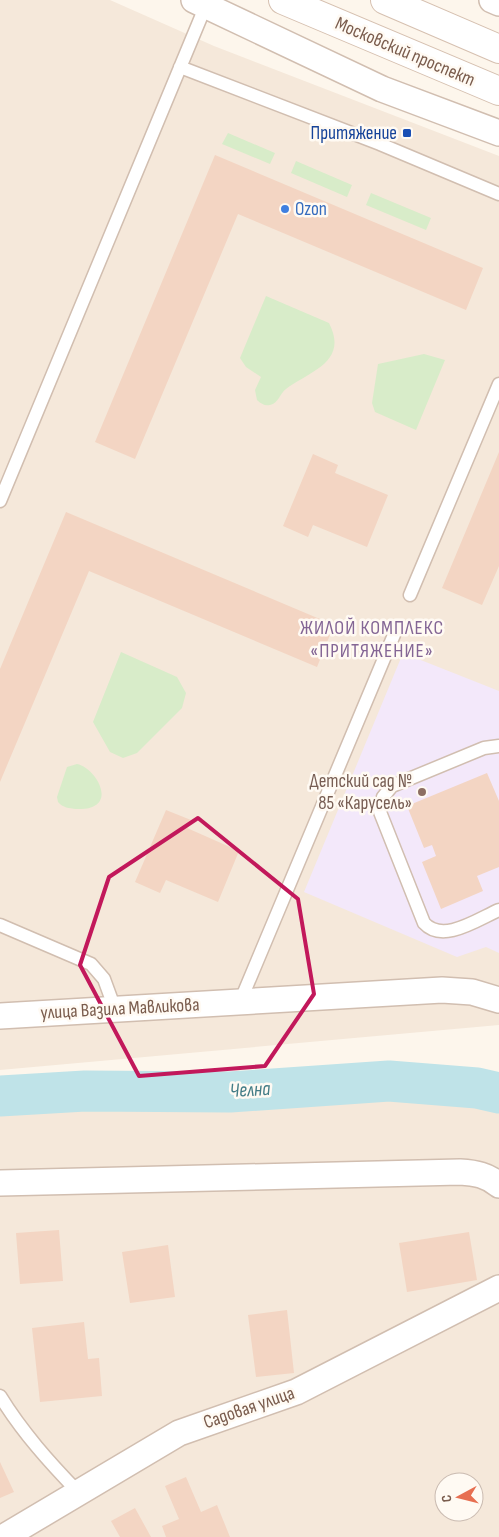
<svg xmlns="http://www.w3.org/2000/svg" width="499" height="1537" font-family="'Sofia Sans Condensed',sans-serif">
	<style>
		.residential { fill: #f5e8da; fill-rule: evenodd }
		.education { fill: #f3e8fa }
		.green { fill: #d8ecc9 }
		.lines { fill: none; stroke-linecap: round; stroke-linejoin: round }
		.river { stroke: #bfe3e8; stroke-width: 41 }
		.building { fill: #f3d5c3 }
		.lane-casing { stroke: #d1beb0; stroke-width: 15 }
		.street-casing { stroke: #d1beb0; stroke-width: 28 }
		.secondary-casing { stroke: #d6c0b0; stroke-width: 30 }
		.lane { stroke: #fff; stroke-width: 12 }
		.street { stroke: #fff; stroke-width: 25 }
		.secondary { stroke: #fff; stroke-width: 28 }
		.marked { fill: none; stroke: #c2185b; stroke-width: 4; stroke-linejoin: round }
		.transit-dot { fill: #1a4fb4; stroke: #fffaf3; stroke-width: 2 }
		.shop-dot { fill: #3f7fe0; stroke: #fffaf3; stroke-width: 2 }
		.education-dot { fill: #8d6e63; stroke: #fffaf3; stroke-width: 2 }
		.labels { text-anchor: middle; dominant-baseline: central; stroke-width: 5; stroke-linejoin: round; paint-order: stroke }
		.street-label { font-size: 19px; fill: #7a5c4d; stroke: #fffaf3 }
		.transit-label { font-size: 19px; fill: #164399; stroke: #fffaf3; text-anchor: end }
		.shop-label { font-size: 19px; fill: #366cbe; stroke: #fffaf3; text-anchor: start }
		.education-label { font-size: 19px; fill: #785e54; stroke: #fffaf3; text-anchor: end }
		.neighbourhood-label { font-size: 20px; letter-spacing: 1px; fill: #846695; stroke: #fffaf3 }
		.water-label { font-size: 20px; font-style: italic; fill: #437c86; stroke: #fffaf3 }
	</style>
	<rect width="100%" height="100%" fill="#fdf6ec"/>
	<!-- residential -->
	<path class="residential" d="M0 0H110L214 46 499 156V1025L0 1070Z
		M232 1081 499 1107V1537H0V1085ZM444 1482H474V1512H444Z"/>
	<!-- education -->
	<path class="education" d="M403 653 499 691V953L486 947 457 957 304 892Z"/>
	<!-- green -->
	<path class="green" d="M228 133 275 153 270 164 222 144Z
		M296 161 352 185 347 197 291 173Z
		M371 193 431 218 426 230 366 205Z
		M266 296 329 323C349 362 310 371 286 389 280 393 279 403 270 405 265 406 261 404 257 400L255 390 261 377 246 367 240 358Z
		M424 354 445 360 416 430 375 412 372 403 378 364Z
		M121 652 177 677 186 693 182 708 137 753 123 758 110 752 93 722Z
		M77 764C97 768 121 811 76 809 69 808 63 808 58 802L57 797 67 767Z"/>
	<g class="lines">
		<!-- river -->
		<path class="river" d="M0 1096 85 1091 230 1092 389 1081 477 1088 499 1093"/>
	</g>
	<!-- building -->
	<path class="building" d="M215 155 483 268 466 310 238 214 135 459 95 442Z
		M499 452V566L482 605 442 588Z
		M313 454 338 465 335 473 388 495 367 547 313 525 308 537 283 526Z
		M66 512 334 625 317 667 89 571 0 782V669Z
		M487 773 499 801V867L477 876 483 891 441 909 422 862 436 856 432 845 424 848 407 806Z
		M166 810 191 820 187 828 239 851 218 902 166 880 160 893 135 882Z
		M59 1230 63 1281 20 1284 16 1233Z
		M469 1232 477 1280 407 1292 399 1243Z
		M168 1245 175 1297 130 1303 122 1252Z
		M287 1310 294 1373 256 1377 248 1315Z
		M84 1322 88 1359 99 1358 102 1396 40 1402 32 1328Z
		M0 1462 14 1492 0 1498Z
		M186 1477 201 1512 217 1505 230 1537H166L162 1526 179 1519 165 1486Z
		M135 1508 151 1537H120L111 1521Z"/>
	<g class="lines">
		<!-- lane casing -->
		<g class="lane-casing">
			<path id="lane" d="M180 67 380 144 499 194
				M0 501 206 5
				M410 595 499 384
				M499 746 484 748 392 786 383 797 380 812 424 923C443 944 478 919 499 910
				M0 925 91 964 104 979 115 1009
				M240 1002 396 630
				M0 1396C22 1432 50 1463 79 1493"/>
		</g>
		<!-- street casing -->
		<g class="street-casing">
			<path id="street" d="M194 0 382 89 499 133
				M492 0 499 3
				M0 1016 442 990 472 992 499 1000
				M0 1183 460 1172C476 1173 487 1175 499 1185
				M4 1537 179 1433 296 1392 499 1288"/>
		</g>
		<!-- secondary casing -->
		<g class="secondary-casing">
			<path id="secondary" d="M283 0 499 91
				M385 0 499 49"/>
		</g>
		<!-- lane -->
		<use href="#lane" class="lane"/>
		<!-- street -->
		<use href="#street" class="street"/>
		<!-- secondary -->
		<use href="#secondary" class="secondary"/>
	</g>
	<!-- marked area -->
	<path class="marked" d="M198 818 298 899 314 994 265 1066 139 1076 80 965 109 877Z"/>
	<!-- markers -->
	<rect class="transit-dot" x="402" y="128" width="10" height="10" rx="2.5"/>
	<circle class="shop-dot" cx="285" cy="209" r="5"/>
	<circle class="education-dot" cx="422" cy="792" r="5"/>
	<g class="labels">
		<!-- street labels -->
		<g class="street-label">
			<text transform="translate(405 52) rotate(23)">Московский проспект</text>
			<text transform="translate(120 1009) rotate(-3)">улица Вазила Мавликова</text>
			<text transform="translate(249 1408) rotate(-19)">Садовая улица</text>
		</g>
		<!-- transit labels -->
		<g class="transit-label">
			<text x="397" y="133">Притяжение</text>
		</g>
		<!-- shop labels -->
		<g class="shop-label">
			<text x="295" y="209">Ozon</text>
		</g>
		<!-- education labels -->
		<g class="education-label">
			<text x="412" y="781">Детский сад №<tspan x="412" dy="22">85 «Карусель»</tspan></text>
		</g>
		<!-- neighbourhood labels -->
		<g class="neighbourhood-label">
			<text x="372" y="628">ЖИЛОЙ КОМПЛЕКС<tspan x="372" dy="23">«ПРИТЯЖЕНИЕ»</tspan></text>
		</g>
		<!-- water labels -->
		<g class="water-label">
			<text transform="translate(250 1090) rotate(-3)">Челна</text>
		</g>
	</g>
	<!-- north arrow -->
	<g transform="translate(459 1497) rotate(263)"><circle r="24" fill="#fffaf3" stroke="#cabbb1"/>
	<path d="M0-4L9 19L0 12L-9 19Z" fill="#e76f51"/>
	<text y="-8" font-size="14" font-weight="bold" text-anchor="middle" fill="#7a5c4d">С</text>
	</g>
</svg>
